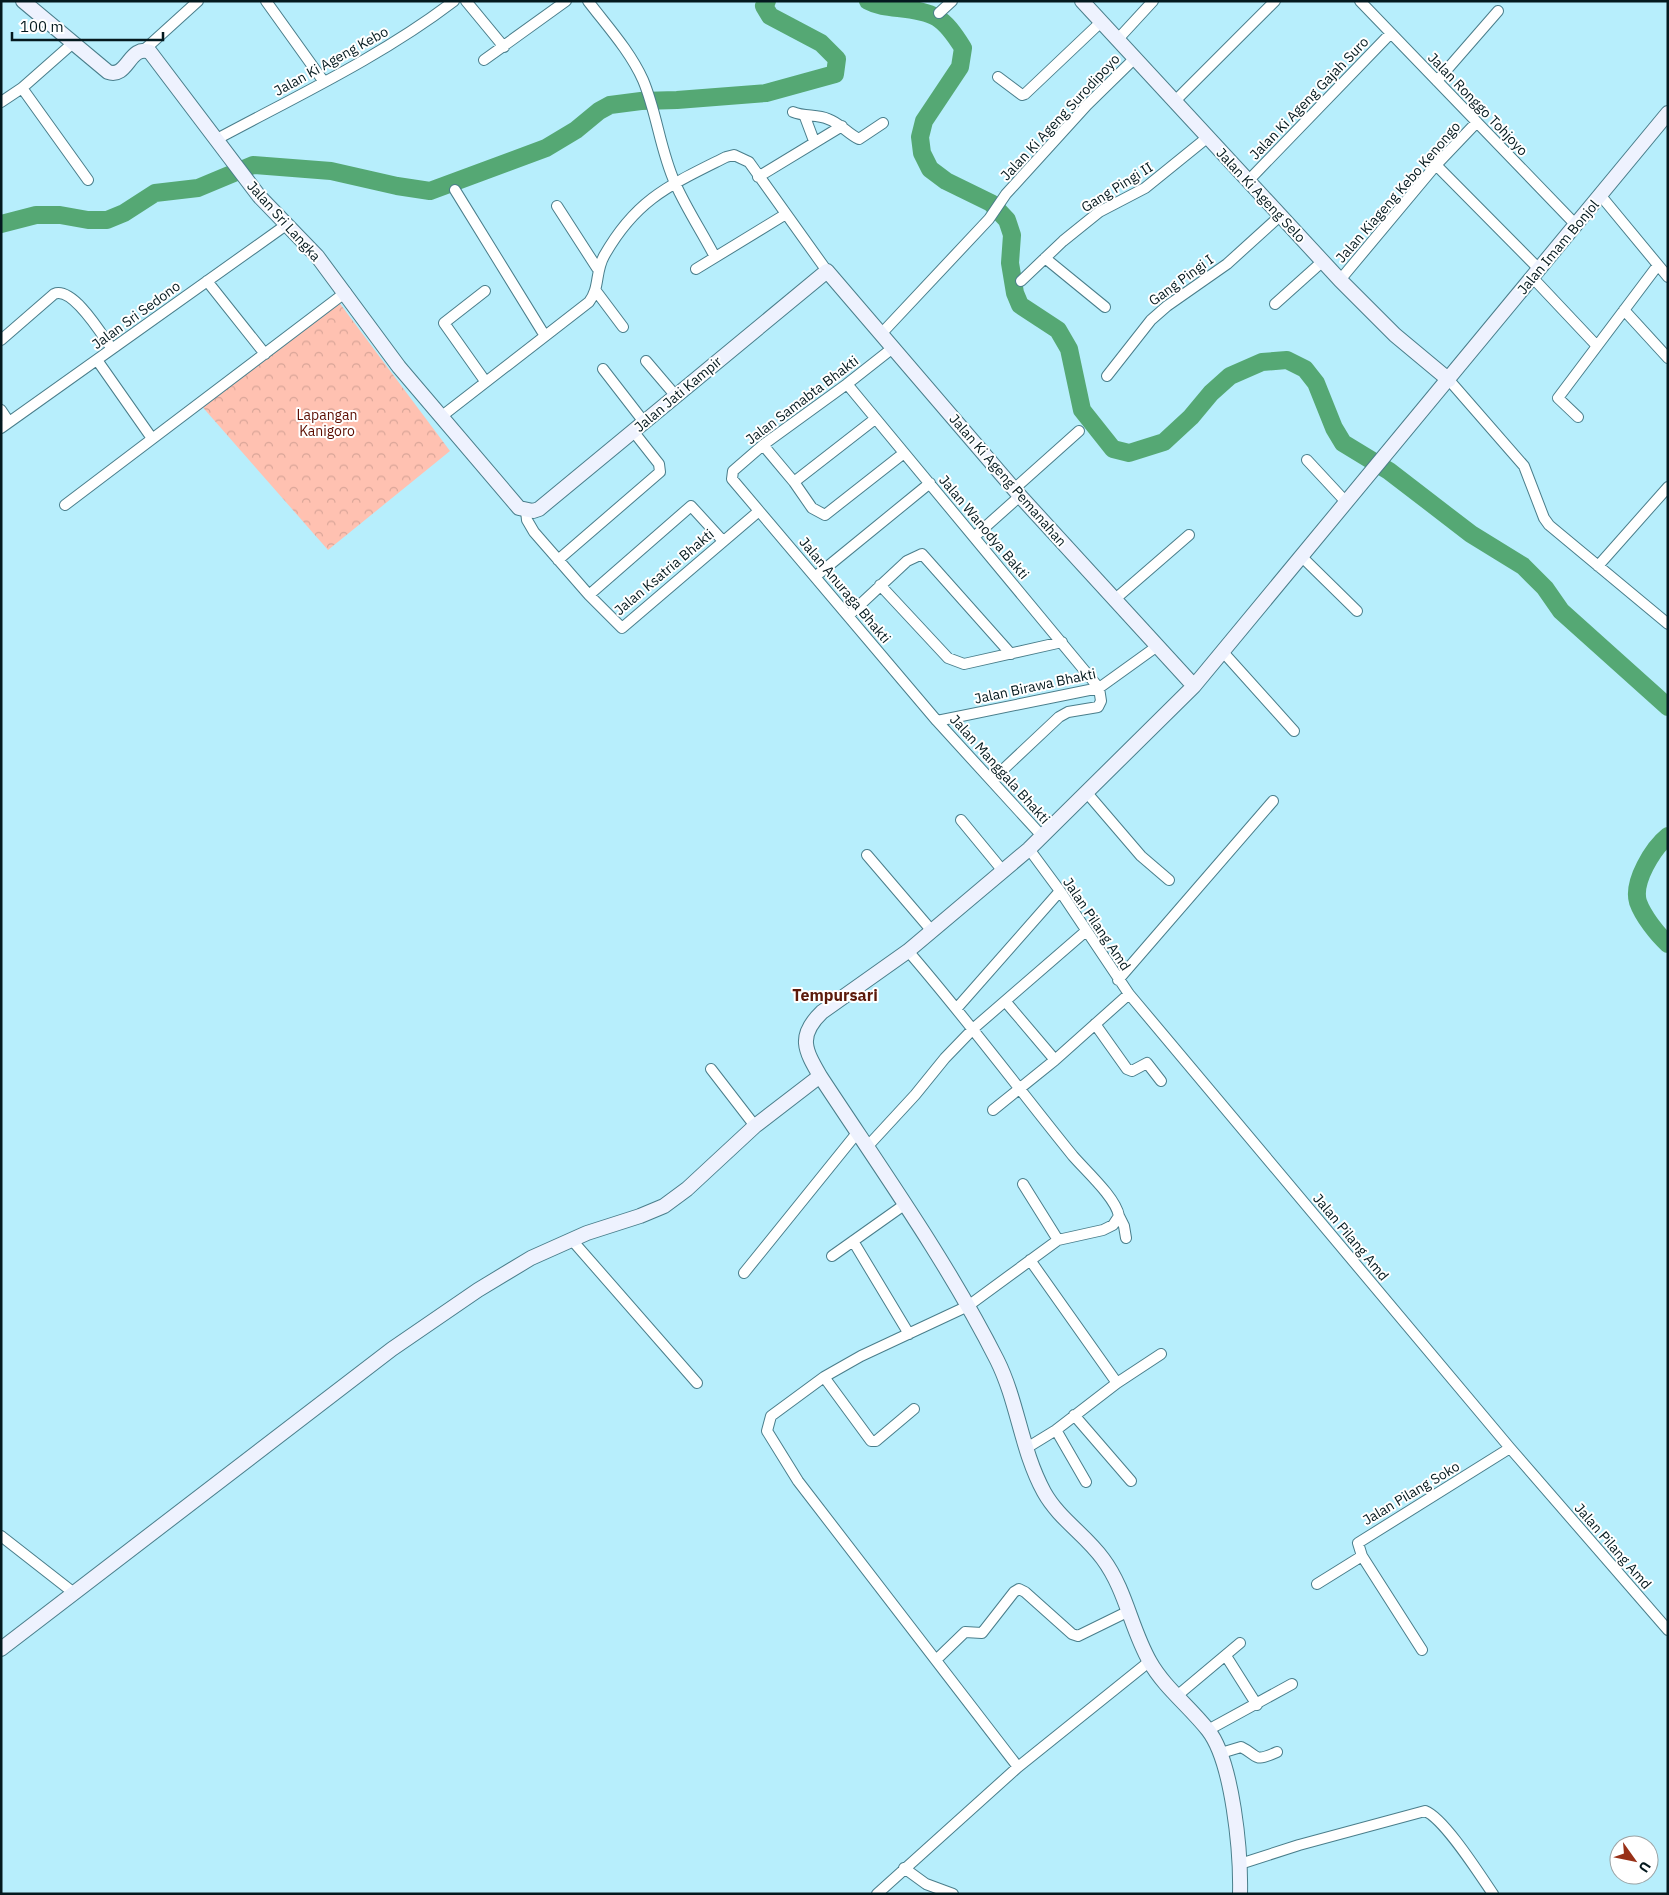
<svg xmlns="http://www.w3.org/2000/svg" width="1669" height="1895" font-family="'IBM Plex Sans',sans-serif">
	<style>
		.park { fill: url(#park-crowns) }
		.lines { fill: none; stroke-linecap: round; stroke-linejoin: round }
		.river { stroke: #55a874; stroke-width: 18 }
		.street-casing { stroke: #4a7e8b; stroke-width: 12 }
		.secondary-casing { stroke: #4a7e8b; stroke-width: 16 }
		.street { stroke: #fff; stroke-width: 10 }
		.secondary { stroke: #eef2fe; stroke-width: 14 }
		.labels { text-anchor: middle; dominant-baseline: central; stroke-width: 4; stroke-linejoin: round; paint-order: stroke }
		.street-label { font-size: 14px; fill: #04191e; stroke: #fff }
		.park-label { font-size: 14px; fill: #5c0d00; stroke: #fff }
		.quarter-label { font-size: 16px; font-weight: bold; fill: #5c1a0a; stroke: #fff }
	</style>
	<defs>
		<pattern id="park-crowns" width="20" height="18" patternUnits="userSpaceOnUse" patternTransform="scale(1.25)"><rect width="20" height="18" fill="#ffc1b1"/><path d="M2 6a3 3 0 1 1 6 0M12 15a3 3 0 1 1 6 0" fill="none" stroke="#d9a598"/></pattern>
	</defs>
	<rect width="100%" height="100%" fill="#b7eefc"/>
	<!-- park -->
	<path class="park" d="M338 301 450 451 328 550 199 403Z"/>
	<g class="lines">
		<!-- river -->
		<path class="river" d="M868 1C877 6 887 7 898 8 935 12 943 16 963 48L960 67 924 121 920 137 922 153 930 169 946 181 991 203 1007 220 1012 235 1010 263 1015 293 1020 305 1058 330 1069 349 1082 410 1113 449 1129 453 1164 442 1191 417 1211 393 1230 376 1262 362 1287 360 1305 369 1316 383 1334 428 1343 443 1389 471 1471 534 1523 566 1545 588 1561 611 1668 707
			M1 224 36 215H60L88 220H107L124 213 155 193 198 188 253 165 331 171 397 186 430 191 546 148 576 130 599 111 610 105 641 101 677 100 766 93 835 74 837 59 821 43 770 16 764 6 767 1
			M1668 836C1653 848 1632 882 1638 902 1643 916 1657 934 1668 944"/>
		<!-- street casing -->
		<g class="street-casing">
			<path id="street" d="M266 1 324 82
				M466 1 504 47
				M588 1C607 26 630 51 643 80 657 113 660 150 675 183 686 208 702 232 715 257
				M1360 1 1577 226
				M939 13 952 1
				M1118 39 1153 1
				M144 50 198 1
				M484 60 566 1
				M998 77 1022 95 1025 94 1101 22
				M1437 81 1498 11
				M22 88 88 180
				M1 102 22 88 73 43
				M1174 102 1275 1
				M793 112C805 117 817 114 828 119 840 123 848 134 859 139L883 123
				M805 117 814 141
				M217 139C297 96 382 56 454 1
				M1436 165 1538 268
				M758 177 842 126
				M1248 181 1390 34
				M455 190 545 336
				M1601 196 1668 277
				M557 206 597 268
				M1045 258 1105 307
				M696 269 786 214
				M1531 276 1597 346
				M1340 280 1436 165 1477 122
				M207 281 265 354
				M1021 281 1063 241 1099 212 1145 188 1208 137
				M485 291 444 323 485 381
				M596 291 623 327
				M1275 304 1323 261
				M1624 310 1668 358
				M882 333 989 219 1006 194 1087 105 1134 59
				M1 340 54 294C73 286 102 335 112 349
				M894 347 847 384 763 445 733 471 732 479 937 721 1042 836
				M97 360 151 437
				M646 361 675 395
				M603 369 644 422
				M1107 376 1151 320 1167 306 1227 264 1281 215
				M1449 380 1524 466 1544 518 1549 525 1668 624
				M847 384 1099 688 1101 701 1098 707 1068 712 1059 717 992 780
				M1 410 9 422
				M442 416 589 302C600 288 595 272 604 256 636 199 670 185 726 157L734 155 749 162 827 271
				M1578 417 1558 398 1658 265
				M1 428 286 225
				M763 445 794 482 812 508 825 515 904 453
				M1307 460 1346 502
				M794 482 875 419
				M1014 489 1079 431
				M65 505 346 292
				M526 511 527 520 534 532 589 595 622 628 759 511
				M974 537 1020 496
				M1302 557 1357 611
				M558 560 660 472 659 464 633 431
				M1598 566 1668 487
				M816 576 930 483
				M880 585 948 658 964 664 1062 642
				M589 595 691 506 723 541
				M1114 600 1189 535
				M849 615 907 561 922 554 1011 654
				M1223 652 1294 731
				M937 721 1099 688 1156 647
				M1087 793 1141 856 1169 880
				M961 820 1003 871
				M1029 849 1060 891 1129 994 1510 1448 1668 1630
				M867 855 932 931
				M908 951C966 1018 1018 1088 1073 1156 1086 1171 1116 1198 1119 1216L1113 1225 1103 1230 1058 1240 968 1306 861 1356 824 1377 771 1416 767 1431 798 1481 1018 1767
				M1118 980 1273 801
				M957 1008 1060 891
				M1095 1024 1127 1069 1132 1071 1147 1063 1161 1081
				M1055 1060 1129 994
				M711 1069 755 1126
				M993 1110 1055 1060 1005 1001
				M867 1147 915 1095 945 1058 974 1028 1086 931
				M1023 1184 1058 1240
				M1119 1216 1124 1226 1126 1238
				M571 1239 697 1383
				M853 1241 909 1334
				M832 1256 904 1205
				M1030 1260 1117 1383
				M744 1273 857 1133
				M824 1377 871 1441H876L914 1409
				M1074 1415 1131 1481
				M1056 1430 1086 1482
				M1025 1449 1056 1430 1117 1383 1161 1354
				M1 1536 74 1593
				M1317 1584 1362 1556
				M1422 1650 1362 1556 1358 1543 1510 1448
				M1226 1656 1257 1705
				M936 1660 965 1632 982 1633 1014 1592 1019 1589 1025 1592 1072 1634 1078 1636 1129 1611
				M1178 1695 1240 1643
				M1208 1730 1292 1684
				M1221 1753 1241 1747C1260 1756 1252 1763 1277 1752
				M1240 1864 1299 1845 1425 1811C1444 1818 1480 1875 1493 1894
				M904 1868 926 1884 953 1894
				M877 1894 1018 1767 1150 1661"/>
		</g>
		<!-- secondary casing -->
		<g class="secondary-casing">
			<path id="secondary" d="M23 1 108 72C128 79 129 44 150 52L259 196 317 256 399 367 519 508 533 511 539 509 827 271 1020 496 1194 686
				M1082 1 1340 280 1395 335 1449 380
				M820 1076C881 1169 947 1261 997 1360 1018 1402 1021 1450 1044 1492 1059 1519 1086 1535 1103 1559 1126 1590 1131 1629 1150 1662 1164 1687 1190 1707 1208 1730 1233 1762 1241 1853 1240 1894
				M1 1649 392 1349 478 1290 531 1258 587 1233 640 1216 664 1206 687 1189 755 1126 820 1076C805 1050 797 1036 822 1012L908 951 1029 849 1194 686 1668 113"/>
		</g>
		<!-- street -->
		<use href="#street" class="street"/>
		<!-- secondary -->
		<use href="#secondary" class="secondary"/>
	</g>
	<g class="labels">
		<!-- street labels -->
		<g class="street-label">
			<text transform="translate(331 61) rotate(-29)">Jalan Ki Ageng Kebo</text>
			<text transform="translate(1309 98) rotate(-46)">Jalan Ki Ageng Gajah Suro</text>
			<text transform="translate(1478 104) rotate(46)">Jalan Ronggo Tohjoyo</text>
			<text transform="translate(1060 117) rotate(-47)">Jalan Ki Ageng Surodipoyo</text>
			<text transform="translate(1117 187) rotate(-32)">Gang Pingi II</text>
			<text transform="translate(1398 192) rotate(-49)">Jalan Kiageng Kebo Kenongo</text>
			<text transform="translate(1261 195) rotate(47)">Jalan Ki Ageng Selo</text>
			<text transform="translate(284 221) rotate(48)">Jalan Sri Langka</text>
			<text transform="translate(1558 247) rotate(-50)">Jalan Imam Bonjol</text>
			<text transform="translate(1181 280) rotate(-36)">Gang Pingi I</text>
			<text transform="translate(136 315) rotate(-36)">Jalan Sri Sedono</text>
			<text transform="translate(678 394) rotate(-40)">Jalan Jati Kampir</text>
			<text transform="translate(802 400) rotate(-37)">Jalan Samabta Bhakti</text>
			<text transform="translate(1008 480) rotate(49)">Jalan Ki Ageng Pemanahan</text>
			<text transform="translate(984 527) rotate(50)">Jalan Wanodya Bakti</text>
			<text transform="translate(664 572) rotate(-40)">Jalan Ksatria Bhakti</text>
			<text transform="translate(845 590) rotate(50)">Jalan Anuraga Bhakti</text>
			<text transform="translate(1035 686) rotate(-12)">Jalan Birawa Bhakti</text>
			<text transform="translate(1000 769) rotate(48)">Jalan Manggala Bhakti</text>
			<text transform="translate(1097 924) rotate(56)">Jalan Pilang Amd</text>
			<text transform="translate(1351 1237) rotate(50)">Jalan Pilang Amd</text>
			<text transform="translate(1411 1493) rotate(-31)">Jalan Pilang Soko</text>
			<text transform="translate(1613 1546) rotate(49)">Jalan Pilang Amd</text>
		</g>
		<!-- park labels -->
		<g class="park-label">
			<text x="327" y="415">Lapangan<tspan x="327" dy="16">Kanigoro</tspan></text>
		</g>
		<!-- quarter labels -->
		<g class="quarter-label">
			<text x="835" y="995">Tempursari</text>
		</g>
	</g>
	<!-- border -->
	<rect width="1669" height="1895" fill="none" stroke="#04191e" stroke-width="5"/>
	<!-- north arrow -->
	<g transform="translate(1634 1860) rotate(123)"><circle r="24" fill="#ffffff" stroke="#9ba3a5"/>
	<path d="M0-4L9 19L0 12L-9 19Z" fill="#983017"/>
	<text y="-8" font-size="14" font-weight="bold" text-anchor="middle" fill="#04191e">U</text>
	</g>
	<!-- scale -->
	<path d="M12 32v8h151v-8" fill="none" stroke="#04191e" stroke-width="2.5"/>
	<text x="20" y="32" font-size="15" fill="#04191e" stroke="#ffffff" stroke-width="4" paint-order="stroke">100 m</text>
</svg>
